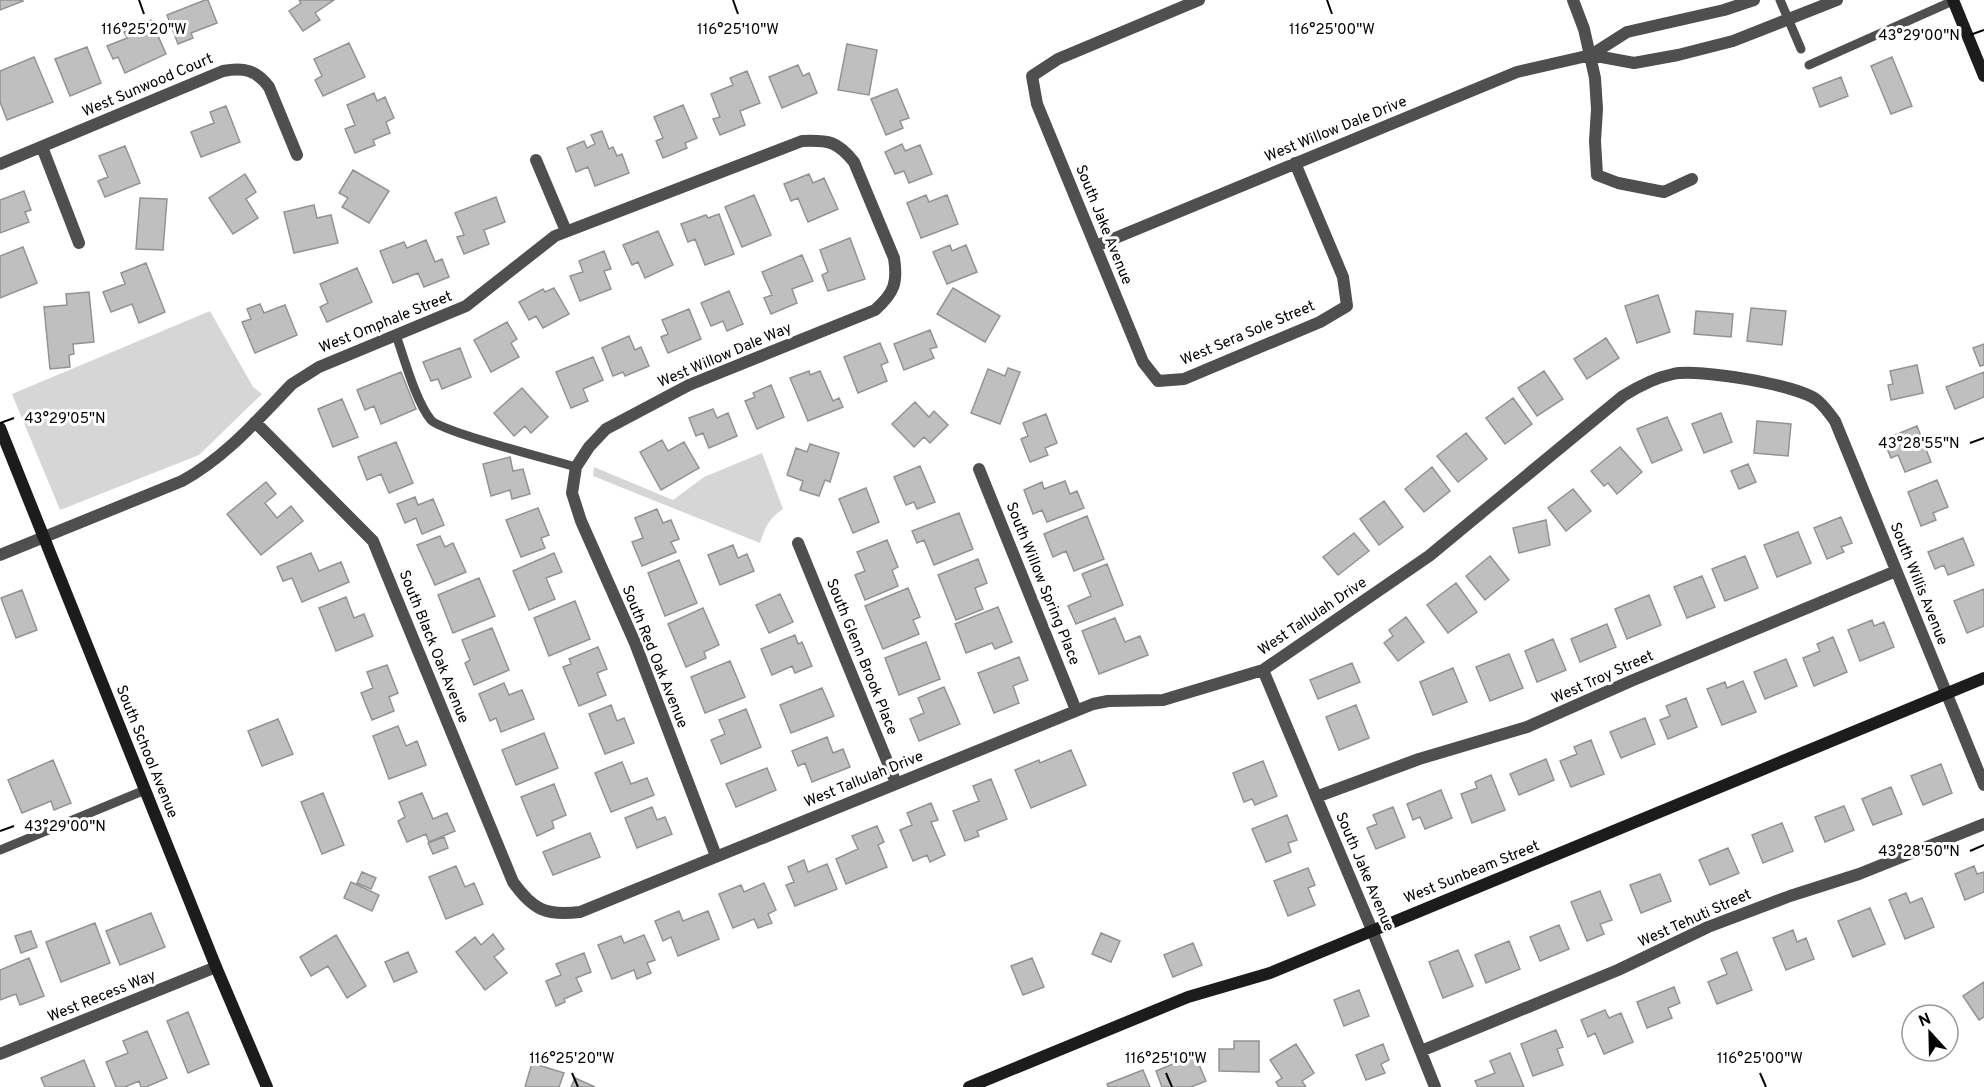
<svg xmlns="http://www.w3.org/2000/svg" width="1984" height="1087" font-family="Overpass,sans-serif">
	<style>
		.green { fill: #d6d6d6 }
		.building { fill: #bfbfbf; stroke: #939393; stroke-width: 1.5 }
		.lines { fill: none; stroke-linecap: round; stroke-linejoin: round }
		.lane { stroke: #4f4f4f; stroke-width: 9 }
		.street { stroke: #4f4f4f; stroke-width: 12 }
		.secondary { stroke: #1c1c1c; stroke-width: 12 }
		.ticks { fill: none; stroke: #000; stroke-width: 2 }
		.labels { text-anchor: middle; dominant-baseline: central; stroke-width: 6; stroke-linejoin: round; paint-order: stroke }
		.street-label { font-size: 15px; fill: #000; stroke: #fff }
		.ticks-label { font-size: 15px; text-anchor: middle; fill: #000; stroke: #fff; stroke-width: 6; stroke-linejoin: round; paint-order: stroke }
	</style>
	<rect width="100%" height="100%" fill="#fff"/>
	<!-- green -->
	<path class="green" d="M210 311 253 387 262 394 199 455 60 510 12 394Z
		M762 453 783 509C769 518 765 527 760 543L593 476 594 467 673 500 704 477Z"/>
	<!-- building -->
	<path class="building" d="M0 0H22L23 1 0 10Z
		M205 0H208L217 23 191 33 193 38 178 44 167 15Z
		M299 0H334L315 13 320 20 303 31 289 11 301 3Z
		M151 20 166 54 125 73 118 57 113 59 107 46 127 38 124 32Z
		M349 43 365 77 323 96 315 80 322 76 314 59Z
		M847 44 877 50 869 95 838 90Z
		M87 47 101 83 70 96 55 59Z
		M34 57 53 102 7 120 0 102V71Z
		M1892 57 1912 106 1891 114 1871 66Z
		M798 65 803 76 809 73 817 93 782 108 769 77Z
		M747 71 760 103 740 111 745 125 720 135 713 119 720 117 711 94 733 85 730 78Z
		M1841 77 1848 96 1820 107 1813 88Z
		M897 89 909 118 900 121 903 128 886 135 871 99Z
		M374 93 377 101 385 97 394 118 386 122 390 133 373 140 375 145 355 153 345 129 355 125 347 105Z
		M683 105 697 138 685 143 687 148 663 158 656 141 663 138 654 117Z
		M226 106 240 142 201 157 191 132 214 123 210 112Z
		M602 131 609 149 613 147 617 156 622 154 629 173 595 186 588 167 576 172 567 148 584 141 587 148 595 144 591 135Z
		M902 144 905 151 920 145 932 174 909 183 904 171 895 174 885 152Z
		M125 146 140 183 105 197 98 181 108 177 99 156Z
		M353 170 389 191 369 223 342 207 348 198 339 193Z
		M245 174 256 192 246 199 258 218 233 234 209 198Z
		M809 174 813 183 824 178 838 209 808 222 798 198 791 201 784 184Z
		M24 191 31 210 25 212 29 222 0 233V200Z
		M754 195 771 235 742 247 725 207Z
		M926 195 929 202 947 195 958 224 921 238 907 203Z
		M496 197 505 222 484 230 489 244 464 254 457 237 464 235 455 213Z
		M140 198 167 199 163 250 136 249Z
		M314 205 317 218 331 215 338 243 294 253 284 212Z
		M719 214 734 254 705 265 695 239 688 242 681 224 706 215 708 218Z
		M658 231 673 265 645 278 638 262 632 265 623 245Z
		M850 238 865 279 828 291 822 275 828 272 820 250Z
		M426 240 435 262 442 259 449 277 424 287 418 273 393 283 380 251 404 242 407 248Z
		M950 245 952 251 966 245 977 272 947 284 933 252Z
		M23 247 37 283 0 298V256Z
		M604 251 611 269 604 271 611 289 580 301 570 276 583 272 579 261Z
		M802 255 813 281 792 289 797 303 771 314 764 298 772 295 762 272Z
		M146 263 165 312 139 323 132 304 111 312 103 292 125 284 121 273Z
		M357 268 372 302 327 322 320 307 328 303 320 284Z
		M554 288 569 314 543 328 536 316 529 320 519 302 543 289 545 292Z
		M953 288 1000 316 985 342 937 314Z
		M729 291 743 324 727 331 723 321 711 326 701 303Z
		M89 292 94 342 73 344 74 354 69 355 70 367 50 369 44 307 67 305 66 294Z
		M1658 295 1670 332 1637 343 1625 306Z
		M260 304 264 313 285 305 297 335 255 353 242 322 251 319 247 309Z
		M1751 308 1786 311 1782 345 1747 341Z
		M689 309 701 339 668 353 661 337 668 334 662 320Z
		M1696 311 1733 314 1731 337 1694 334Z
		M507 322 517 339 511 343 519 357 491 372 474 340Z
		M930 330 937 347 930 349 934 358 904 370 894 344Z
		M629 336 635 350 641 347 649 366 625 376 623 372 613 376 602 348Z
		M1606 338 1619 358 1587 379 1574 359Z
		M880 343 888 362 881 365 887 381 858 393 844 357Z
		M1984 344V365L1980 366 1973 348Z
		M460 348 471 377 442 389 438 379 431 381 423 362Z
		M593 357 603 380 583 389 588 401 571 408 556 372Z
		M1917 365 1923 393 1891 400 1888 385 1893 384 1890 371Z
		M1008 368 1020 372 1000 424 971 413 988 369 1005 376Z
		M809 371 810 375 820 371 833 401 839 398 843 407 808 421 790 378Z
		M1544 371 1563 399 1537 416 1518 388Z
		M401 372 416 409 381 424 374 406 365 410 357 390Z
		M1984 372V397L1955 409 1946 387Z
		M771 385 784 417 757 429 745 401 755 397 753 393Z
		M522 388 548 417 531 433 525 426 514 436 494 413Z
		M1513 398 1532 424 1505 444 1486 418Z
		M342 399 358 437 333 447 318 409Z
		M915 402 929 417 934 411 948 425 930 443 924 437 914 447 892 424Z
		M713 409 717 418 728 413 737 436 709 448 703 433 696 436 689 418Z
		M1721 413 1732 442 1704 453 1692 424Z
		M1046 414 1057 443 1045 448 1048 455 1030 462 1021 439 1028 436 1023 423Z
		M1667 417 1682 450 1652 463 1637 429Z
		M1757 421 1791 424 1788 456 1754 453Z
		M1917 426 1931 462 1905 472 1898 455 1891 458 1883 440Z
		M1466 433 1487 459 1458 482 1437 456Z
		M662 440 668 451 684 442 699 468 661 490 640 452Z
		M396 442 413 483 389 493 381 474 367 480 358 457Z
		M810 444 839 453 830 482 825 480 819 496 800 490 803 481 787 475 796 448 807 452Z
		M1620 447 1642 472 1617 494 1608 483 1604 486 1591 471Z
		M510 457 513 471 523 469 530 494 512 499 510 490 491 496 483 464Z
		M1748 464 1756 482 1739 489 1731 471Z
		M920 466 935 502 917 509 914 502 906 505 894 477Z
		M1432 467 1450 491 1424 512 1405 489Z
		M1937 480 1948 507 1933 513 1936 520 1921 526 1908 492Z
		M1065 481 1070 494 1077 491 1084 508 1047 522 1042 510 1033 514 1024 490 1042 482 1044 489Z
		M266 482 276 494 265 503 277 518 291 506 303 521 261 555 227 514Z
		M866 488 879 522 853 533 839 499Z
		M1573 489 1591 511 1566 531 1548 508Z
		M415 497 418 505 433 499 444 525 422 534 416 518 405 523 397 504Z
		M1384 501 1403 527 1379 545 1360 519Z
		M538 508 549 535 541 538 545 548 521 557 506 520Z
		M657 509 663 523 671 520 679 539 671 542 676 552 642 566 632 542 643 538 635 518Z
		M959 513 973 549 934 565 924 540 917 543 912 531Z
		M1087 516 1104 559 1074 571 1066 551 1053 557 1044 534Z
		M1841 517 1852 543 1841 547 1844 552 1827 559 1814 528Z
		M1546 520 1550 545 1519 553 1513 528Z
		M1798 532 1811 563 1777 577 1764 545Z
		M1354 533 1369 551 1338 575 1323 557Z
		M440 536 445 547 453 543 466 572 435 585 417 545Z
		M1963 538 1974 565 1948 575 1944 565 1935 569 1928 552Z
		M887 540 898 567 892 570 898 586 865 600 855 575 865 571 857 552Z
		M733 545 738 558 747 554 754 571 720 585 708 555Z
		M311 553 319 571 341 562 349 582 302 602 292 578 283 581 277 567Z
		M554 553 562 572 546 578 555 599 529 610 513 571Z
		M1490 556 1509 580 1485 600 1466 576Z
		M1745 556 1758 588 1725 601 1712 569Z
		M978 559 987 583 975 588 983 609 956 620 938 575Z
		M679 560 697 603 665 616 648 573Z
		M1107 564 1123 605 1076 624 1068 606 1091 596 1082 574Z
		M1702 576 1715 607 1687 618 1674 587Z
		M479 578 495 616 453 633 438 595Z
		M1456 583 1477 612 1448 633 1427 605Z
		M908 588 920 617 913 620 919 634 883 649 865 606Z
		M1984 589V626L1967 633 1954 601Z
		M22 590 37 630 16 638 1 598Z
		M780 594 793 622 769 633 756 605Z
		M1649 595 1661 625 1627 639 1615 609Z
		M346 597 354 618 364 614 373 636 336 651 319 608Z
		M575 601 590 639 549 656 534 618Z
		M998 607 1012 642 995 649 992 643 966 653 955 624Z
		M703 608 719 645 704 652 706 658 686 667 668 624Z
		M1406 617 1424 642 1398 661 1384 643 1393 636 1389 630Z
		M1115 618 1125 642 1140 636 1148 655 1099 674 1082 631Z
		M1872 620 1874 626 1884 622 1894 647 1860 661 1848 630Z
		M1607 624 1616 647 1580 662 1571 639Z
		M492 628 509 670 474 685 465 663 470 660 462 640Z
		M795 635 798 644 802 642 812 666 795 673 792 666 772 675 761 649Z
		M1833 637 1847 672 1814 686 1803 658 1820 651 1817 644Z
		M1553 639 1566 670 1537 682 1525 651Z
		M926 642 940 679 899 695 885 658Z
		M598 647 607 669 597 673 606 695 579 706 563 667 571 664 569 659Z
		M1509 654 1523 688 1490 701 1476 667Z
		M1019 657 1028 680 1013 686 1019 703 994 713 978 673Z
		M1786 659 1797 686 1765 699 1754 672Z
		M730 661 745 697 705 713 691 677Z
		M1352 663 1360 682 1318 699 1310 680Z
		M387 665 398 693 389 697 394 711 372 720 361 693 373 688 367 672Z
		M1453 668 1467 702 1433 715 1420 682Z
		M1743 681 1756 712 1722 725 1707 689 1725 682 1727 688Z
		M504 683 509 695 522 690 534 719 501 732 496 718 490 721 479 694Z
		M944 687 960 724 919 741 910 719 924 713 918 698Z
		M822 688 834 716 791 733 780 705Z
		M1686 698 1697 727 1668 739 1660 720 1670 716 1666 706Z
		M611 705 617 721 624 718 634 743 605 754 589 714Z
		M1356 705 1369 738 1339 750 1326 717Z
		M746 709 761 747 721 764 711 740 725 734 719 720Z
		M1645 718 1655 744 1621 758 1610 732Z
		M278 719 293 754 262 766 248 731Z
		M398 726 406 746 417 741 426 765 389 779 373 736Z
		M544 733 558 768 516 785 502 750Z
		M827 737 833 753 843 749 850 767 812 782 805 763 798 766 792 751Z
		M1591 740 1604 774 1571 787 1560 761 1577 754 1574 747Z
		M1071 750 1086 785 1031 808 1015 770 1039 760 1040 763Z
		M1546 759 1554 780 1519 795 1510 774Z
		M53 760 71 803 54 810 51 801 22 813 8 780Z
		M1263 761 1277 796 1255 805 1252 799 1244 802 1233 773Z
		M622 762 631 784 647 778 654 795 611 812 595 773Z
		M1941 764 1952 793 1923 805 1911 776Z
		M767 768 776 790 736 807 726 784Z
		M1491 775 1505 810 1472 823 1461 794 1477 788 1475 782Z
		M991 779 1007 819 977 831 979 836 965 841 953 811 979 801 973 786Z
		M554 784 566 815 552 821 554 828 537 836 521 797Z
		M1891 787 1902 814 1873 825 1862 799Z
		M1441 790 1452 818 1425 829 1420 817 1413 820 1407 804Z
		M323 793 344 845 322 854 301 802Z
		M422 793 433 819 447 813 455 831 429 842 426 834 407 842 398 821 405 817 399 802Z
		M931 803 938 820 931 822 945 855 930 862 927 855 913 861 900 830 912 825 907 813Z
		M1844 806 1854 830 1825 842 1815 817Z
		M652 807 657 820 665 817 672 834 637 848 625 818Z
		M1393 807 1405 837 1376 849 1367 828 1377 824 1373 815Z
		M1287 815 1297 840 1288 843 1291 852 1266 862 1252 829Z
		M1782 823 1793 851 1763 863 1752 835Z
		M877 826 884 842 878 845 887 867 846 884 836 859 858 849 852 836Z
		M590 833 600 857 553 875 543 852Z
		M444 837 448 848 433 854 428 843Z
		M1728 848 1739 873 1710 885 1699 860Z
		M804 860 808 872 827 864 837 889 795 906 786 885 794 882 788 867Z
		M456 866 465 887 474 883 483 904 446 919 429 877Z
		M1974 866 1977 874 1984 872V892L1965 900 1955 874Z
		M1308 868 1315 885 1308 888 1315 905 1288 916 1274 881Z
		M362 872 376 878 371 889 357 883Z
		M1660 874 1671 901 1641 913 1630 885Z
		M351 882 379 895 372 911 344 898Z
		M764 883 776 910 768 914 772 923 758 928 754 919 733 928 719 894 741 885 744 892Z
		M1600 891 1612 920 1600 924 1604 934 1587 941 1571 902Z
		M1906 893 1910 903 1922 898 1934 927 1905 939 1889 900Z
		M1870 908 1885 944 1853 957 1838 921Z
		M679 911 683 921 708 911 719 939 678 956 671 937 663 941 655 921Z
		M151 913 165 947 120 965 106 931Z
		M95 923 110 963 61 982 46 942Z
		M1559 925 1569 949 1540 961 1530 937Z
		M1793 930 1797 942 1806 938 1814 959 1786 970 1773 938Z
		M31 931 37 947 21 953 15 936Z
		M1101 933 1120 941 1111 962 1092 954Z
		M493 934 504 949 494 957 507 973 485 990 456 952 475 937 481 945Z
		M336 935 366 986 347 998 328 966 311 976 300 957Z
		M644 935 655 960 647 963 651 973 637 979 634 970 612 979 598 945 621 936 624 943Z
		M1509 941 1520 969 1486 983 1475 955Z
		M1193 943 1202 965 1173 977 1164 955Z
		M1458 950 1473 986 1443 998 1429 962Z
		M408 952 417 972 394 982 385 962Z
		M1737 952 1752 990 1717 1004 1708 982 1727 974 1721 959Z
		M584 953 591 972 576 978 582 991 564 999 565 1002 556 1006 546 981 561 975 556 964Z
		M29 958 44 996 20 1005 16 994 0 1000V970Z
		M1032 958 1044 987 1023 995 1011 966Z
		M1984 982V1017L1979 1020 1963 996Z
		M1674 987 1680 1003 1668 1008 1672 1018 1647 1028 1637 1002Z
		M1359 990 1369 1016 1344 1026 1334 1000Z
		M1605 1010 1609 1018 1621 1013 1633 1042 1604 1054 1595 1033 1588 1037 1581 1020Z
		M188 1012 209 1064 188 1073 167 1021Z
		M1556 1030 1563 1047 1557 1049 1563 1065 1533 1076 1521 1044Z
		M147 1031 167 1078 146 1087H141L139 1081 125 1087H116L106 1062 128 1053 123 1041Z
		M1234 1041H1259V1072L1219 1071V1049H1234Z
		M1296 1044 1314 1073 1302 1081 1306 1087H1279L1276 1082 1282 1078 1270 1060Z
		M1383 1044 1389 1060 1381 1064 1385 1073 1366 1080 1356 1055Z
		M1510 1053 1524 1087H1478L1475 1081 1495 1073 1490 1061Z
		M1195 1055 1206 1081 1191 1087H1162L1156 1071Z
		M84 1060 95 1087H45L41 1078Z
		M532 1063 564 1073 559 1087H525Z
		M1143 1070 1150 1087H1108L1107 1084Z
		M575 1078 595 1087H571Z"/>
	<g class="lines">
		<!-- lane -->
		<path class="lane" d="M1780 0 1801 49
			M1809 65 1953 1
			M396 335C404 358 416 402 431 420 442 432 552 460 576 467
			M0 850 145 790"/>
		<!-- street -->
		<path class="street" d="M1199 0 1058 59 1032 76 1037 104 1143 362 1158 381 1184 379 1320 322 1347 306 1343 277 1295 163
			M1573 0 1584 29 1595 78 1597 109 1595 141 1597 175 1618 183 1664 192 1692 179
			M1591 55 1634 63 1678 55 1733 41 1837 0
			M42 147 79 243
			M536 160 566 231
			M0 164 223 71C244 67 256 70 269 87L297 155
			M1096 246 1517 72 1591 55 1627 32 1724 10 1754 0
			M255 422 373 541 513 882C533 910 546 916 580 912L1093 704 1108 701 1163 700 1263 670 1429 556 1623 396C1639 386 1654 378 1673 374 1698 368 1797 385 1817 400 1824 406 1830 414 1835 421L1984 785
			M979 469 1076 710
			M798 543 896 783
			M0 555 182 481C226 457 258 419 292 384L319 367 466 306 555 236 802 141C829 140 837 141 854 162L894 258C898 283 894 293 875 310L689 385 606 429 589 447 576 467 572 493 581 521 635 643 716 856
			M1263 670 1372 930 1435 1087
			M1316 797 1419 759 1527 727 1631 681 1896 571
			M1421 1051 1618 970 1708 927 1790 896 1859 874 1984 824
			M0 1054 216 967"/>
		<!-- secondary -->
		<path class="secondary" d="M1953 0 1984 76
			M0 428 216 967 267 1087
			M969 1087 1188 997 1270 973 1984 678"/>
	</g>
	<!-- ticks -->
	<path class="ticks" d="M139 0 144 14M733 0 738 14M1327 0 1332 14M1970 35 1984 30M0 423 14 418M1970 443 1984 438M0 831 14 826M1970 851 1984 845M572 1073 578 1087M1166 1073 1172 1087M1760 1073 1766 1087"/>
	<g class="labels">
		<!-- street labels -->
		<g class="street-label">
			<text transform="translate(148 86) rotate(-23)">West Sunwood Court</text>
			<text transform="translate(1336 130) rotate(-22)">West Willow Dale Drive</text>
			<text transform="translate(1103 225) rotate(68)">South Jake Avenue</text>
			<text transform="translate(386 323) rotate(-22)">West Omphale Street</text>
			<text transform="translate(1248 334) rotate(-23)">West Sera Sole Street</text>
			<text transform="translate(725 356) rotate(-23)">West Willow Dale Way</text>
			<text transform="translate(1042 584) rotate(68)">South Willow Spring Place</text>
			<text transform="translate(1918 584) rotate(68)">South Willis Avenue</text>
			<text transform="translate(1313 617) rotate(-34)">West Tallulah Drive</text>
			<text transform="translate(433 647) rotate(68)">South Black Oak Avenue</text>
			<text transform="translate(654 657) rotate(68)">South Red Oak Avenue</text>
			<text transform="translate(861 657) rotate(68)">South Glenn Brook Place</text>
			<text transform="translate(1603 678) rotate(-24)">West Troy Street</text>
			<text transform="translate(146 752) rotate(68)">South School Avenue</text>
			<text transform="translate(864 780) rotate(-22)">West Tallulah Drive</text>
			<text transform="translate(1364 872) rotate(67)">South Jake Avenue</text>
			<text transform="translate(1472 873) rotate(-22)">West Sunbeam Street</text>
			<text transform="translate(1695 919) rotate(-24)">West Tehuti Street</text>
			<text transform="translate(102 997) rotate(-22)">West Recess Way</text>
		</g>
	</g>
	<g class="ticks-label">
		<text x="144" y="34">116°25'20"W</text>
		<text x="738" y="34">116°25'10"W</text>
		<text x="1332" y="34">116°25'00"W</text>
		<text x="1919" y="40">43°29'00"N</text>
		<text x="65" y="423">43°29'05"N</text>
		<text x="1919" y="448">43°28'55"N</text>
		<text x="65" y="831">43°29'00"N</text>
		<text x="1919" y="856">43°28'50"N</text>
		<text x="572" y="1063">116°25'20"W</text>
		<text x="1166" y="1063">116°25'10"W</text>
		<text x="1760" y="1063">116°25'00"W</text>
	</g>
	<!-- north arrow -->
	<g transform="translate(1930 1033) rotate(338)"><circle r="28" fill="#ffffff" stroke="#999999" stroke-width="1.5"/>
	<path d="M0-4.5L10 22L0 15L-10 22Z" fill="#000000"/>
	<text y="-9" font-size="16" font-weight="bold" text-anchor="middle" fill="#000000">N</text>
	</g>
</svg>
